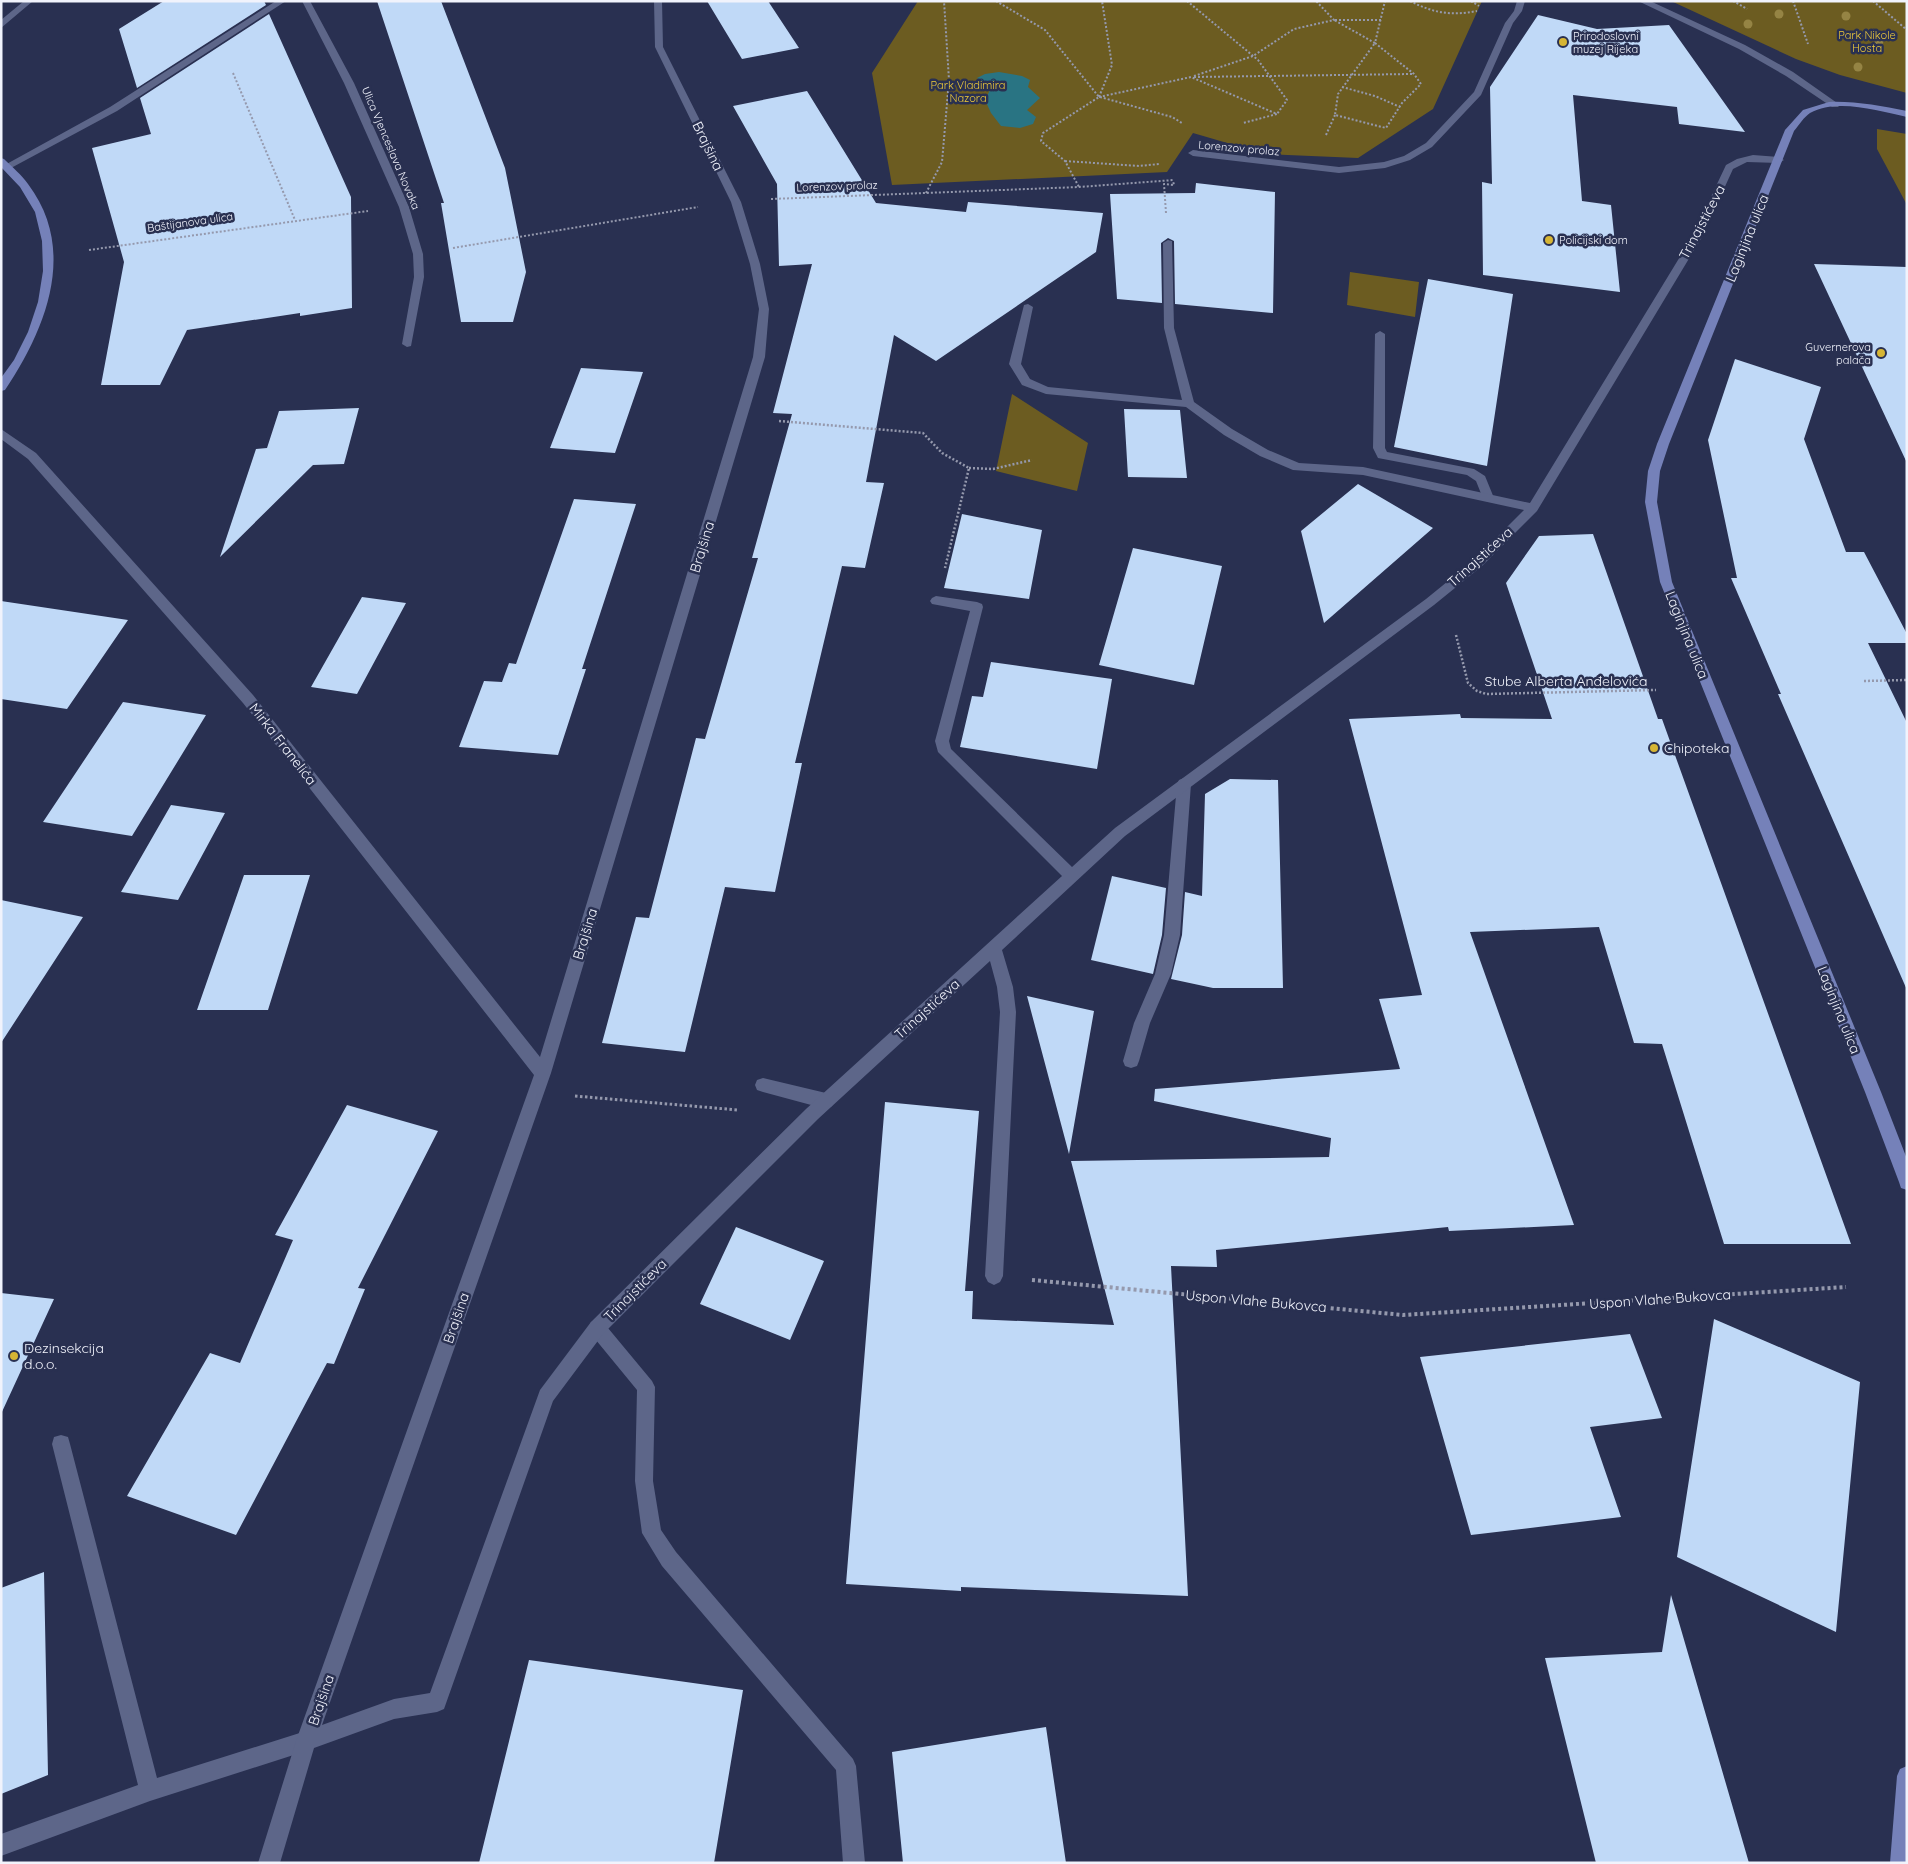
<svg xmlns="http://www.w3.org/2000/svg" width="1908" height="1864" font-family="Quicksand,sans-serif">
	<style>
		.green { fill: #6c5c21 }
		.water { fill: #297483 }
		.building { fill: #c0d9f7 }
		.lines { fill: none; stroke-linecap: round; stroke-linejoin: round }
		.path-far3 { stroke: #9599ad; stroke-width: 2; stroke-dasharray: 2 2; stroke-linecap: butt }
		.path-far2 { stroke: #9599ad; stroke-width: 2.5; stroke-dasharray: 2 2; stroke-linecap: butt }
		.path-far1 { stroke: #9599ad; stroke-width: 3; stroke-dasharray: 2.5 2.5; stroke-linecap: butt }
		.path { stroke: #9599ad; stroke-width: 4; stroke-dasharray: 3 3; stroke-linecap: butt }
		.lane { fill: #5d6689; fill-rule: evenodd }
		.street { fill: #5d6689; fill-rule: evenodd }
		.secondary { fill: #7581b9; fill-rule: evenodd }
		.tree { fill: #958444 }
		.poi-dot { fill: #d6b534; stroke: #293051; stroke-width: 2 }
		.labels { text-anchor: middle; dominant-baseline: central; stroke-width: 5; stroke-linejoin: round; paint-order: stroke }
		.far-park-label { font-size: 11px; fill: #edc93a; stroke: #293051 }
		.far-poi-label { font-size: 11px; fill: #f1f3fc; stroke: #293051; text-anchor: start }
		.far-street-label { font-size: 11px; fill: #f1f3fc; stroke: #293051 }
		.street-label { font-size: 14px; fill: #f1f3fc; stroke: #293051 }
		.poi-label { font-size: 14px; fill: #f1f3fc; stroke: #293051; text-anchor: start }
	</style>
	<rect width="100%" height="100%" fill="#293051"/>
	<!-- green -->
	<path class="green" d="M918 1H1482L1433 109 1358 158 1265 154 1193 133 1167 172 892 185 872 73Z
		M1671 1H1907V93L1840 75 1796 59Z
		M1877 129 1907 134V205L1877 149Z
		M1350 272 1419 282 1415 317 1347 305Z
		M1012 394 1088 443 1077 491 996 471Z"/>
	<!-- water -->
	<path class="water" d="M999 72 1022 76 1030 80 1028 87 1040 98 1027 110 1036 117 1033 124 1020 128 1001 126 991 113 985 100 991 88 977 78 985 74Z"/>
	<!-- building -->
	<path class="building" d="M164 1H264L266 5 137 88 119 29Z
		M377 1H441L505 168 526 272 513 322H461L441 203H444Z
		M707 1H768L799 48 742 59Z
		M269 14 351 197 352 308 300 316V313L187 330 160 385H101L124 262 92 148 151 134 140 98Z
		M1538 15 1597 29 1669 25 1745 132 1679 124 1677 107 1573 95 1582 201 1611 205 1620 292 1483 275 1482 182 1492 184 1490 87Z
		M807 91 876 203 966 212 968 202 1103 213 1096 252 936 361 894 335 866 482 884 483 865 568 842 566 795 763H802L775 892 725 887 685 1052 602 1043 636 917 649 918 696 738 705 739 758 558H752L792 414 773 413 812 264 779 266 777 184 733 106Z
		M1196 183 1275 192 1273 313 1175 304 1174 241 1168 238 1161 243 1162 303 1117 299 1110 194 1195 193Z
		M1814 264 1907 267V463Z
		M1428 279 1513 294 1487 466 1394 447Z
		M1735 359 1821 387 1804 439 1846 552H1864L1907 634V643H1868L1907 723V990L1778 694H1781L1731 578H1737L1708 440Z
		M581 368 643 372 615 453 550 448Z
		M359 408 344 464 313 465 220 557 256 449 267 448 279 411Z
		M1124 409 1180 410 1187 478 1128 477Z
		M1358 484 1433 528 1324 623 1301 531Z
		M574 499 636 504 582 669H586L558 755 459 747 484 681 502 682 509 663 516 664Z
		M962 514 1042 530 1029 599 944 588Z
		M1593 534 1658 719H1662L1851 1244H1724L1662 1044 1634 1043 1599 927 1470 932 1574 1225 1449 1231 1448 1227 1216 1250 1217 1267 1171 1266 1188 1596 961 1587V1591L846 1584 885 1102 979 1111 965 1291H973L972 1319 1114 1325 1071 1161 1329 1157 1331 1138 1154 1101 1155 1089 1400 1069 1379 999 1422 995 1349 719 1460 714 1461 718 1552 719 1506 583 1539 536Z
		M1133 548 1222 566 1194 685 1099 665Z
		M362 597 406 603 357 694 311 687Z
		M1 601 128 620 67 709 1 699Z
		M991 662 1112 679 1097 769 960 747 972 696 983 697Z
		M123 702 206 715 132 836 43 822Z
		M1230 779 1278 780 1283 988H1213L1171 979 1182 935 1185 892 1202 896 1205 794Z
		M171 805 225 813 178 900 121 892Z
		M244 875H310L268 1010H197Z
		M1112 876 1166 888 1162 935 1153 974 1091 960Z
		M1 900 83 917 1 1043Z
		M1027 996 1094 1011 1069 1154Z
		M347 1105 438 1131 358 1288 365 1289 334 1364 327 1363 236 1535 127 1496 210 1353 240 1363 293 1240 275 1235Z
		M736 1227 824 1261 790 1340 700 1304Z
		M1 1293 54 1299 1 1414Z
		M1714 1319 1860 1382 1836 1632 1677 1557Z
		M1630 1334 1662 1418 1590 1427 1621 1517 1471 1535 1420 1357Z
		M44 1572 48 1775 1 1794V1588Z
		M1671 1595 1749 1863H1596L1545 1658 1662 1652Z
		M529 1660 743 1690 714 1863H479Z
		M1046 1727 1066 1863H903L892 1752Z"/>
	<g class="lines">
		<!-- path-far3 -->
		<path class="path-far3" d="M996 1 1045 30 1099 97 1043 133 1041 141 1065 161 1079 187
			M1187 1 1258 60 1287 100 1277 114
			M1410 1C1433 13 1451 16 1477 11
			M1471 1 1479 6
			M1733 1 1747 9
			M1793 1 1808 44
			M1873 1 1907 30
			M1381 20H1334L1375 43 1385 1
			M1375 43 1414 74 1421 84 1402 103 1386 128 1335 115 1338 94Z
			M233 73 295 220
			M1194 76 1253 56 1294 29 1334 20 1316 1
			M1194 77 1413 74
			M1342 87 1375 96 1400 107
			M1099 97 1191 77 1277 114 1243 123
			M1099 97 1112 65 1102 1
			M1100 97 1172 117 1182 123
			M1326 135 1335 115
			M1065 161 1139 166 1159 164
			M926 193 942 162 949 80 944 1
			M771 199 1079 187 1174 180
			M1166 213 1164 184 1174 185 1173 181
			M453 248 698 207
			M89 250 368 211"/>
		<!-- path-far2 -->
		<path class="path-far2" d="M779 421 923 433 942 453 969 468 945 568
			M969 468 993 469 1032 460
			M1456 635 1468 683 1477 691 1486 694 1656 690
			M1864 681 1907 680"/>
		<!-- path-far1 -->
		<path class="path-far1" d="M575 1096 738 1110"/>
		<!-- path -->
		<path class="path" d="M1032 1280 1403 1315 1846 1287"/>
		<!-- lane -->
		<path class="lane" d="M1380 331 1385 334V448L1387 452 1474 469 1485 476 1494 498 1492 501H1484L1476 481 1467 475 1378 458 1373 448 1375 334Z
			M1184 778 1189 780 1191 784 1180 935 1171 974 1150 1023 1139 1061 1137 1066 1131 1068 1125 1066 1123 1061 1134 1023 1155 974 1164 935 1177 784 1179 780Z
			M763 1078 826 1093 832 1096 834 1101 832 1106 826 1109 763 1092 757 1090 755 1085 757 1080Z
			M597 1319 603 1322 652 1381 655 1387 653 1481 661 1530 676 1552 853 1759 856 1766 865 1863H843L836 1770 662 1566 642 1533 635 1481 637 1390 591 1334 588 1328 591 1322Z
			M61 1435 68 1437 70 1444 157 1778 306 1731 313 1734 316 1741 313 1748 306 1751 150 1801 1 1856V1834L138 1785 52 1444 54 1437Z"/>
		<!-- street -->
		<path class="street" d="M24 1H33L1 28V20Z
			M276 1H286L117 111 11 168H5L3 166 110 107Z
			M302 1H310L354 83 409 207 423 254 424 277 411 346 407 347 402 344 414 277 413 254 399 207 344 83Z
			M654 1H662L663 47 741 202 760 264 769 309 765 357 551 1073 322 1725 394 1699 430 1693 540 1390 591 1322 806 1109 1062 876 938 752 935 741 970 611 932 604 930 601 932 598 936 596 977 602 982 604 983 607 949 741 951 749 1072 867 1115 828 1426 599 1474 560 1524 510 1363 475 1293 470 1260 456 1224 435 1186 407 1046 394 1022 385 1009 364 1024 305 1028 304 1033 307 1021 364 1030 379 1048 387 1182 400 1164 328 1163 243 1168 240 1172 241 1174 328 1194 402 1232 429 1268 450 1299 463 1363 467 1530 503 1692 237 1726 165 1737 159 1753 155 1779 157 1784 160 1779 163 1747 162 1733 169 1702 237 1537 511 1482 566 1434 605 1125 836 1002 950 1013 987 1016 1012 1003 1276 1000 1282 994 1285 988 1282 985 1276 1000 1012 997 987 990 961 818 1119 603 1334 553 1401 444 1709 437 1712 394 1719 314 1748 280 1863H258L296 1741 534 1075 243 703 28 459 1 439V429L36 453 253 695 540 1057 753 357 759 309 750 264 731 202 655 47Z
			M1517 1H1525L1522 11 1513 23 1481 95 1432 147 1410 160 1385 168 1339 173 1193 156 1188 153 1193 150 1339 167 1384 162 1404 156 1426 143 1474 92 1505 23 1514 11Z
			M1638 1H1650L1745 45 1793 72 1840 105 1838 107H1832L1786 76 1739 49Z"/>
		<!-- secondary -->
		<path class="secondary" d="M1829 102C1855 101 1881 106 1907 111V117C1878 111 1838 98 1810 113 1804 117 1799 125 1794 131L1669 444 1660 471 1657 502 1672 582 1881 1092 1907 1159V1190L1901 1188 1899 1182 1865 1092 1660 582 1645 502 1648 471 1657 444 1785 130 1803 110Z
			M1 158 4 159C12 167 22 175 28 184 78 250 46 329 5 390L1 391V378L14 360 28 332 38 302 43 271 42 241 35 212 20 187 1 167Z
			M1907 1766V1863H1890L1897 1776 1900 1769Z"/>
	</g>
	<!-- trees -->
	<g class="tree">
		<circle cx="1779" cy="14" r="4.5"/>
		<circle cx="1846" cy="16" r="4.5"/>
		<circle cx="1748" cy="24" r="4.5"/>
		<circle cx="1879" cy="41" r="4.5"/>
		<circle cx="1858" cy="67" r="4.5"/>
	</g>
	<!-- markers -->
	<g class="poi-dot">
		<circle cx="1563" cy="42" r="5"/>
		<circle cx="1549" cy="240" r="5"/>
		<circle cx="1881" cy="353" r="5"/>
		<circle cx="1654" cy="748" r="5"/>
		<circle cx="14" cy="1356" r="5"/>
	</g>
	<g class="labels">
		<!-- far-park labels -->
		<g class="far-park-label">
			<text x="1867" y="35">Park Nikole<tspan x="1867" dy="13">Hosta</tspan></text>
			<text x="968" y="85">Park Vladimira<tspan x="968" dy="13">Nazora</tspan></text>
		</g>
		<!-- far-poi labels -->
		<g class="far-poi-label">
			<text x="1573" y="36">Prirodoslovni<tspan x="1573" dy="13">muzej Rijeka</tspan></text>
			<text x="1559" y="240">Policijski dom</text>
			<text x="1871" y="347" text-anchor="end">Guvernerova<tspan x="1871" dy="13">palača</tspan></text>
		</g>
		<!-- far-street labels -->
		<g class="far-street-label">
			<text transform="translate(391 148) rotate(67)">Ulica Vjenceslava Novaka</text>
			<text transform="translate(1239 148) rotate(5)">Lorenzov prolaz</text>
			<text transform="translate(837 186) rotate(-2)">Lorenzov prolaz</text>
			<text transform="translate(190 222) rotate(-8)">Baštijanova ulica</text>
		</g>
		<!-- street labels -->
		<g class="street-label">
			<text transform="translate(708 146) rotate(64)">Brajšina</text>
			<text transform="translate(1702 222) rotate(-62)">Trinajstićeva</text>
			<text transform="translate(1747 238) rotate(-68)">Laginjina ulica</text>
			<text transform="translate(702 547) rotate(-73)">Brajšina</text>
			<text transform="translate(1480 557) rotate(-42)">Trinajstićeva</text>
			<text transform="translate(1687 635) rotate(68)">Laginjina ulica</text>
			<text x="1566" y="681">Stube Alberta Anđelovića</text>
			<text transform="translate(283 744) rotate(52)">Mirka Franelića</text>
			<text transform="translate(585 934) rotate(-73)">Brajšina</text>
			<text transform="translate(927 1009) rotate(-42)">Trinajstićeva</text>
			<text transform="translate(1839 1010) rotate(68)">Laginjina ulica</text>
			<text transform="translate(635 1290) rotate(-45)">Trinajstićeva</text>
			<text transform="translate(1660 1299) rotate(-4)">Uspon Vlahe Bukovca</text>
			<text transform="translate(1256 1301) rotate(5)">Uspon Vlahe Bukovca</text>
			<text transform="translate(456 1318) rotate(-71)">Brajšina</text>
			<text transform="translate(321 1700) rotate(-71)">Brajšina</text>
		</g>
		<!-- poi labels -->
		<g class="poi-label">
			<text x="1664" y="748">Chipoteka</text>
			<text x="24" y="1348">Dezinsekcija<tspan x="24" dy="16">d.o.o.</tspan></text>
		</g>
	</g>
	<!-- border -->
	<rect width="1908" height="1864" fill="none" stroke="#f1f3fc" stroke-width="5"/>
</svg>
